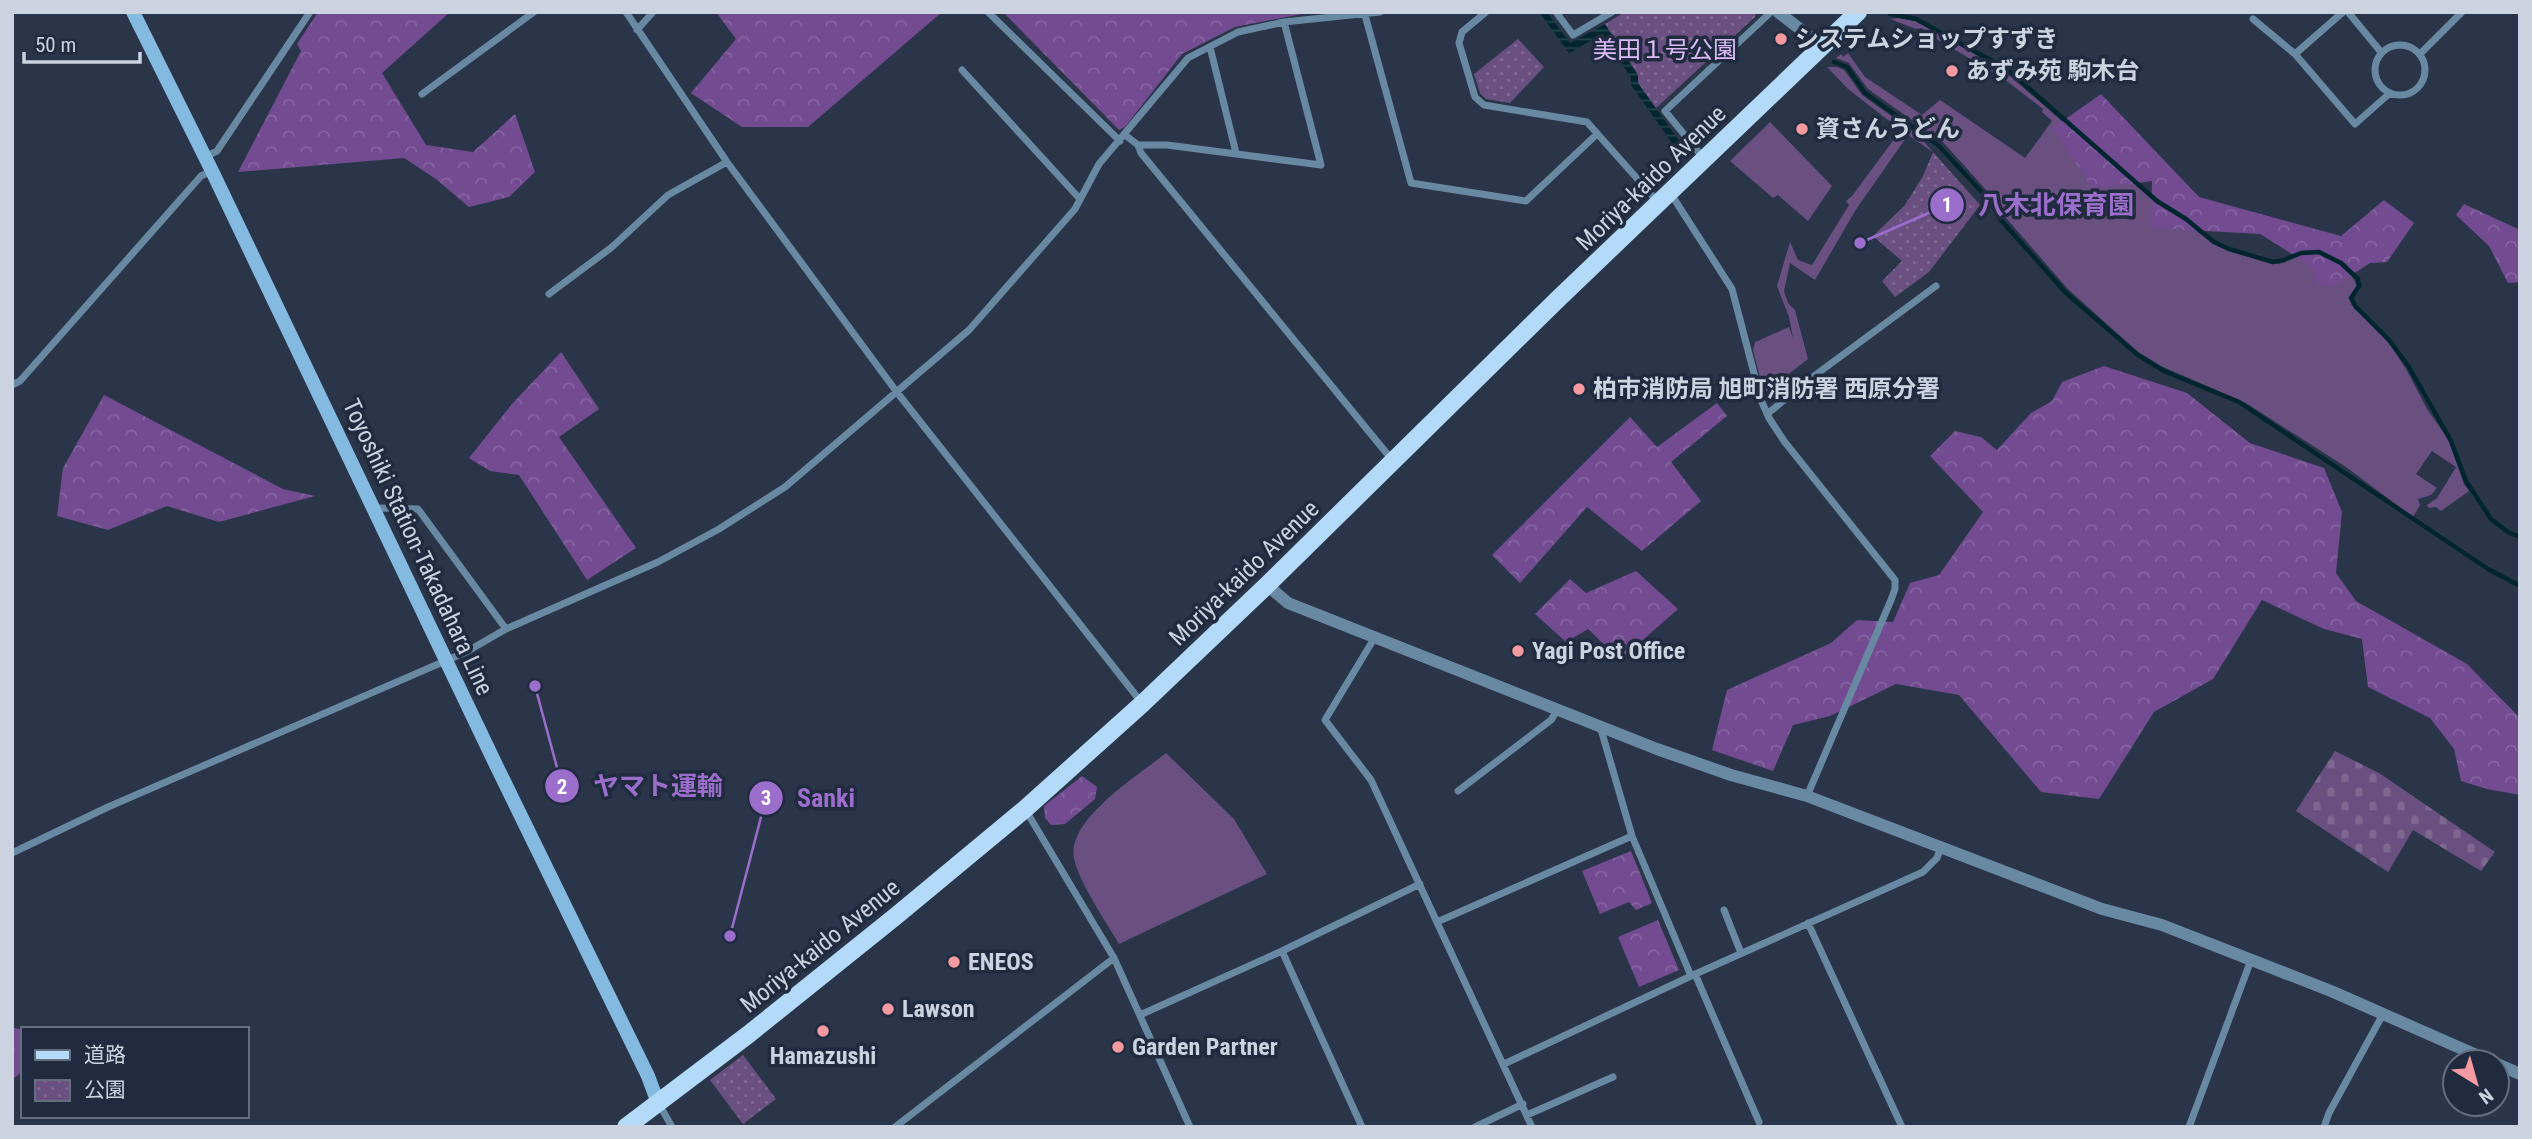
<svg xmlns="http://www.w3.org/2000/svg" width="2532" height="1139" font-family="'Roboto Condensed','Noto Sans JP',sans-serif">
	<style>
		.grass { fill: #6a5080 }
		.forest { fill: url(#forest-crowns) }
		.cemetery { fill: url(#cemetery-stones) }
		.park { fill: url(#park-dots) }
		.water { fill: url(#water-rules) }
		.lines { fill: none; stroke-linecap: round; stroke-linejoin: round }
		.stream { stroke: #00252f; stroke-width: 4.5 }
		.minor { stroke: #6989a2; stroke-width: 7 }
		.tertiary { stroke: #6989a2; stroke-width: 12 }
		.secondary { stroke: #84b9e0; stroke-width: 14 }
		.primary { stroke: #b3daf9; stroke-width: 18 }
		.poi-dot { fill: #f49aa0; stroke: #202b3f; stroke-width: 2.5 }
		.labels { text-anchor: middle; dominant-baseline: central; stroke-width: 7; stroke-linejoin: round; paint-order: stroke }
		.poi-label { font-size: 24px; font-weight: bold; fill: #cbd2e0; stroke: #202b3f; text-anchor: start }
		.park-label { font-size: 24px; fill: #dcbcf8; stroke: #202b3f }
		.street-label { font-size: 24px; fill: #cbd2e0; stroke: #202b3f }
		.leader { fill: none; stroke: #9b6ecc; stroke-width: 2.5 }
		.callout-dot { fill: #9b6ecc; stroke: #202b3f; stroke-width: 2.5 }
		.mark-label { font-size: 21px; text-anchor: middle; font-weight: bold; fill: #fff }
		.callout-label { font-size: 26px; text-anchor: middle; font-weight: bold; fill: #9b6ecc; stroke: #202b3f; stroke-width: 7; stroke-linejoin: round; paint-order: stroke }
	</style>
	<defs>
		<pattern id="forest-crowns" width="20" height="18" patternUnits="userSpaceOnUse" patternTransform="scale(1.75)"><rect width="20" height="18" fill="#724b91"/><path d="M2 6a3 3 0 1 1 6 0M12 15a3 3 0 1 1 6 0" fill="none" stroke="#8564a0"/></pattern>
		<pattern id="cemetery-stones" width="16" height="16" patternUnits="userSpaceOnUse" patternTransform="scale(1.75)"><rect width="16" height="16" fill="#6a5080"/><path d="M2 7V4a2 2 0 0 1 4 0v3zM10 15v-3a2 2 0 0 1 4 0v3z" fill="#7e6892"/></pattern>
		<pattern id="park-dots" width="8" height="8" patternUnits="userSpaceOnUse" patternTransform="scale(1.75)"><rect width="8" height="8" fill="#6a5080"/><path d="M2 2h.1M6 6h.1" fill="none" stroke="#7e6892" stroke-width="1.8" stroke-linecap="round"/></pattern>
		<pattern id="water-rules" width="6" height="5" patternUnits="userSpaceOnUse" patternTransform="scale(1.75)"><rect width="6" height="5" fill="#00252f"/><path d="M0 2.5h6" fill="none" stroke="#24444d"/></pattern>
	</defs>
	<rect width="100%" height="100%" fill="#2a354a"/>
	<!-- grass -->
	<path class="grass" d="M1899 18 1916 21 2004 71 2157 203 2219 247 2279 264 2301 254 2351 274 2357 286 2351 298V304L2389 343 2406 369 2427 409 2448 439 2464 484 2469 491 2441 511 2436 507 2429 508 2427 505 2437 498 2456 467 2432 451 2416 474 2437 488 2431 495 2418 499 2420 505 2413 517 2346 467 2246 403 2161 366 2138 352 2068 289 2000 211 1996 201 1943 142 1868 89 1849 63 1836 58 1841 54 1843 57 1848 53 1865 77 1922 115 1940 100 2025 158 2052 121 2042 112 2043 109 2003 78 1928 34 1922 28 1916 29 1890 19Z
		M1827 67H1837L1844 70 1862 95 1919 136 1933 152 1908 135 1855 211 1815 280 1790 263 1784 291 1788 303 1795 310 1808 359 1764 393 1753 350 1755 342 1789 327 1793 338 1789 317 1777 286 1790 242 1798 260 1812 265 1849 205 1846 201 1852 196 1901 130 1848 89Z
		M1770 122 1832 186 1808 221 1778 195 1773 198 1730 161Z
		M1166 753 1234 819 1267 874 1119 944C1107 923 1078 881 1074 858 1067 819 1139 775 1166 753Z"/>
	<!-- forest -->
	<path class="forest" d="M318 12H450L382 73 426 145 473 152 515 114 535 172 509 197 469 207 436 179 404 158 238 172 301 51 297 44Z
		M716 12H942L808 127H742L691 93 736 39Z
		M1003 12H1312L1235 27 1182 54 1125 127 1119 130Z
		M2101 94 2199 197 2341 236 2384 200 2414 223 2387 262 2370 263 2333 287 2318 284 2311 266 2260 234 2151 228 2152 181 2093 189 2053 128Z
		M2464 204 2518 229 2520 227V282L2508 283 2489 246 2456 215Z
		M561 352 599 409 559 437 636 548 587 580 519 475 490 471 469 458 512 404Z
		M2104 366 2187 393 2250 443 2324 468 2342 512 2336 573 2356 601 2467 664 2520 718V795L2487 789 2461 781 2454 749 2430 718 2368 687 2362 639 2324 629 2262 600 2213 679 2154 712 2099 799 2041 792 1959 695 1896 684 1830 716 1793 725 1773 771 1712 750 1727 690 1831 643 1857 620 1893 622 1910 583 1939 575 1983 512 1930 456 1955 431 1981 437 1997 450 2031 413 2052 401 2062 382Z
		M104 395 283 489 315 496 219 522 167 506 108 530 57 516 63 468Z
		M1717 403 1727 416 1671 462 1701 501 1642 551 1587 507 1520 583 1492 555 1630 417 1657 447Z
		M1636 571 1678 609 1620 660 1588 629 1566 642 1535 614 1570 579 1586 593Z
		M1082 776 1097 787 1095 799 1065 824 1051 825 1045 818 1044 806Z
		M1631 851 1652 903 1636 910 1629 902 1600 914 1582 871Z
		M1658 920 1679 970 1639 987 1618 937Z
		M12 1027 23 1030V1071L12 1080Z"/>
	<!-- cemetery -->
	<path class="cemetery" d="M2335 751 2379 773 2495 852 2481 871 2413 830 2388 872 2296 811Z"/>
	<!-- park -->
	<path class="park" d="M1625 12H1756L1755 17 1655 109 1638 83 1605 24Z
		M1518 39 1544 67 1510 103 1486 99 1480 93 1474 74Z
		M1933 152 1980 205 1929 272 1895 297 1882 281 1902 261 1873 236 1905 205 1923 176Z
		M743 1055 776 1099 743 1124 710 1080Z"/>
	<!-- water -->
	<path class="water" d="M1539 12H1547L1570 43 1605 24 1638 75V83L1688 153 1682 157 1631 85V78L1603 34 1569 53Z"/>
	<g class="lines">
		<!-- stream -->
		<path class="stream" d="M1890 14 1916 19 2007 69 2157 201 2186 219 2214 242 2229 249 2273 262 2284 260 2301 253 2319 252 2341 263 2358 279 2359 286 2351 298 2356 307 2389 340 2409 367 2451 441 2466 481 2491 519 2508 532 2520 537
			M1834 62 1847 67 1865 93 1939 146 1992 203 2000 219 2066 293 2138 355 2164 371 2239 402 2488 569 2520 586
			M1696 140 1721 116"/>
		<!-- minor -->
		<path class="minor" d="M626 12 727 162 896 391 1142 703
			M988 12 1120 141
			M1486 12 1462 32 1459 43 1475 97 1484 105 1587 122 1657 201
			M1556 12 1573 35 1612 12
			M2343 12 2295 54 2355 124 2390 93
			M2348 12 2381 52
			M1365 15 1411 183 1526 201 1597 134
			M2253 19 2295 54
			M637 30 653 12
			M2375 70a25 25 0 1 1 50 0a25 25 0 1 1-50 0Z
			M1210 47 1236 153
			M2420 54 2462 12
			M962 70 1079 198
			M422 94 534 12
			M1125 135 1138 145 1141 153 1393 461
			M1138 145H1167L1321 165 1284 22
			M205 157 217 151 310 12
			M1705 160 1665 111 1771 12
			M1671 194 1732 289 1761 400 1769 418 1784 441 1895 580V589L1891 600 1807 796
			M549 294 612 247 668 195 727 162
			M12 385 20 381 201 176 212 171
			M1767 414 1814 376 1936 286
			M375 510 380 508 418 509 506 629
			M1375 637 1325 720 1371 780 1532 1127
			M1600 726 1632 836 1691 976
			M1458 791 1551 720 1558 709
			M1025 809 1114 958 1190 1127
			M12 853 108 807 466 652 506 629 658 562 719 529 785 487 969 330 1075 209 1099 164 1188 58 1238 32 1284 22 1380 12
			M1724 910 1741 953
			M1437 922 1632 836
			M1808 923 1902 1127
			M1282 951 1362 1127
			M1695 974 1759 1122
			M1140 1015 1282 951 1420 884
			M1504 1064 1691 976 1923 872 1937 858 1941 847
			M659 1104 672 1127
			M1527 1115 1613 1077
			M895 1127 1114 958
			M1475 1127 1523 1104
			M2189 1127 2251 960
			M2324 1127 2329 1113 2383 1014"/>
		<!-- tertiary -->
		<path class="tertiary" d="M1778 12 1823 47
			M1267 585 1288 603 1657 749 1731 775 1807 796 2102 909 2162 925 2331 991 2492 1062
			M2497 1064 2520 1074"/>
		<!-- secondary -->
		<path class="secondary" d="M133 12 212 171 497 767 648 1076 658 1103"/>
		<!-- primary -->
		<path class="primary" d="M626 1127 749 1034 896 916 1025 809 1142 704 1267 585 1558 299 1858 12"/>
	</g>
	<!-- markers -->
	<g class="poi-dot">
		<circle cx="1781" cy="39" r="7"/>
		<circle cx="1952" cy="71" r="7"/>
		<circle cx="1802" cy="129" r="7"/>
		<circle cx="1579" cy="389" r="7"/>
		<circle cx="1518" cy="651" r="7"/>
		<circle cx="954" cy="962" r="7"/>
		<circle cx="888" cy="1009" r="7"/>
		<circle cx="823" cy="1031" r="7"/>
		<circle cx="1118" cy="1047" r="7"/>
	</g>
	<g class="labels">
		<!-- poi labels -->
		<g class="poi-label">
			<text x="1795" y="39">システムショップすずき</text>
			<text x="1966" y="71">あずみ苑 駒木台</text>
			<text x="1816" y="129">資さんうどん</text>
			<text x="1593" y="389">柏市消防局 旭町消防署 西原分署</text>
			<text x="1532" y="651">Yagi Post Office</text>
			<text x="968" y="962">ENEOS</text>
			<text x="902" y="1009">Lawson</text>
			<text x="1132" y="1047">Garden Partner</text>
			<text x="823" y="1056" text-anchor="middle">Hamazushi</text>
		</g>
		<!-- park labels -->
		<g class="park-label">
			<text x="1665" y="50">美田１号公園</text>
		</g>
		<!-- street labels -->
		<g class="street-label">
			<text transform="translate(1651 178) rotate(-44)">Moriya-kaido Avenue</text>
			<text transform="translate(418 547) rotate(65)">Toyoshiki Station-Takadahara Line</text>
			<text transform="translate(1244 573) rotate(-44)">Moriya-kaido Avenue</text>
			<text transform="translate(820 946) rotate(-39)">Moriya-kaido Avenue</text>
		</g>
	</g>
	<!-- callouts -->
	<path class="leader" d="M1860 243L1947 205M535 686L562 786M730 936L766 798"/>
	<g class="callout-dot">
		<circle cx="1860" cy="243" r="7"/>
		<circle cx="535" cy="686" r="7"/>
		<circle cx="730" cy="936" r="7"/>
		<circle cx="1947" cy="205" r="18"/>
		<circle cx="562" cy="786" r="18"/>
		<circle cx="766" cy="798" r="18"/>
	</g>
	<g class="mark-label">
		<text x="1947" y="212">1</text>
		<text x="562" y="794">2</text>
		<text x="766" y="805">3</text>
	</g>
	<g class="callout-label">
		<text x="2056" y="214">八木北保育園</text>
		<text x="658" y="795">ヤマト運輸</text>
		<text x="826" y="807">Sanki</text>
	</g>
	<!-- border -->
	<rect width="2532" height="1139" fill="none" stroke="#cbd2e0" stroke-width="28"/>
	<!-- legend -->
	<rect x="21" y="1027" width="228" height="91" fill="#202b3f" stroke="#646e7f" stroke-width="2"/>
	<rect x="35" y="1050" width="35" height="10" fill="#b3daf9" stroke="#646e7f" stroke-width="2"/>
	<text x="84" y="1062" font-size="21" fill="#cbd2e0">道路</text>
	<rect x="35" y="1080" width="35" height="21" fill="url(#park-dots)" stroke="#646e7f" stroke-width="2"/>
	<text x="84" y="1097" font-size="21" fill="#cbd2e0">公園</text>
	<!-- north arrow -->
	<g transform="translate(2476 1083) rotate(143)"><circle r="33" fill="#202b3f" stroke="#646e7f" stroke-width="2"/>
	<path d="M0-5L12 26L0 18L-12 26Z" fill="#f49aa0"/>
	<text y="-10" font-size="19" font-weight="bold" text-anchor="middle" fill="#cbd2e0">N</text>
	</g>
	<!-- scale -->
	<path d="M24 52v10h116v-10" fill="none" stroke="#cbd2e0" stroke-width="3.5"/>
	<text x="35" y="52" font-size="21" fill="#cbd2e0" stroke="#202b3f" stroke-width="5" paint-order="stroke">50 m</text>
</svg>
